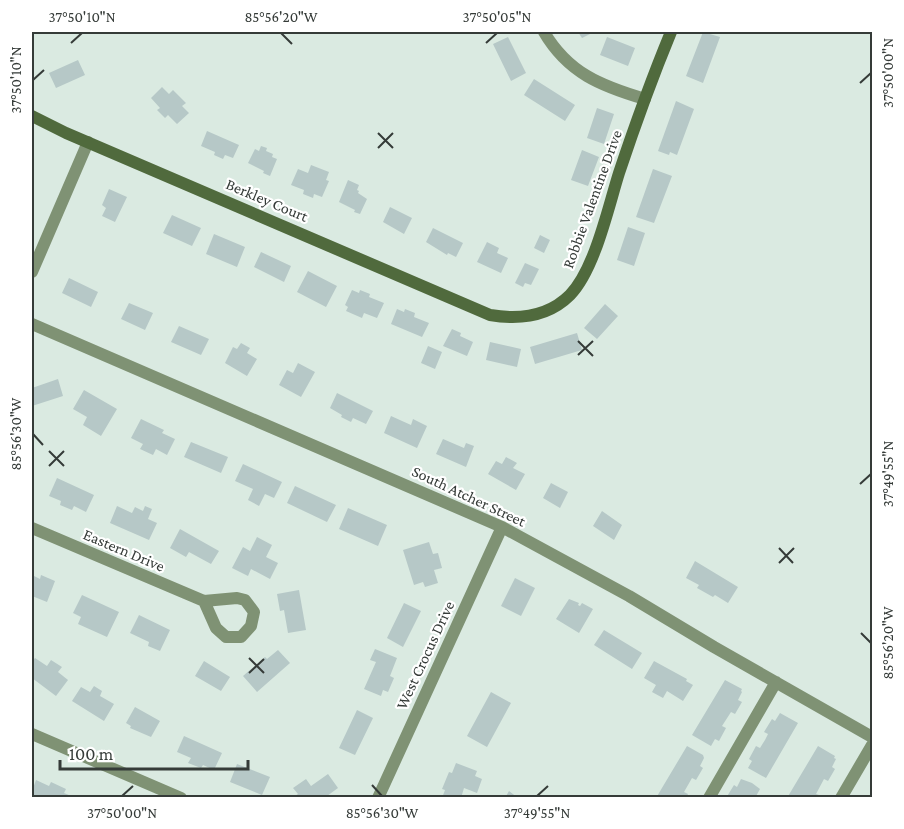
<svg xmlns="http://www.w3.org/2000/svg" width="904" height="829" font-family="'Crimson Pro',serif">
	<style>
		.building { fill: #b6c8c7 }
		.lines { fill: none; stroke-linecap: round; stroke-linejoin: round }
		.street { stroke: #7f9274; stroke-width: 12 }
		.secondary { stroke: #506a3d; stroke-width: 12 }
		.ticks { fill: none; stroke: #353b38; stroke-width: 2 }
		.labels { text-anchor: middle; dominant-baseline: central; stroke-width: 4.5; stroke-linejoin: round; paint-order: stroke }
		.street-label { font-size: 16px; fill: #353b38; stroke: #fff }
		.neatline { fill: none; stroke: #353b38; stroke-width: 2 }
		.ticks-label { font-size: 15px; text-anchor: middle; fill: #353b38 }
	</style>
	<rect width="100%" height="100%" fill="#daeae1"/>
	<!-- building -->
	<path class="building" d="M578 32H594L582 38Z
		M703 32 720 37 703 83 686 76Z
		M508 37 526 73 511 81 493 44Z
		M607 37 635 48 628 66 600 55Z
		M78 60 85 75 56 88 49 73Z
		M534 79 575 105 565 121 524 95Z
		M162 87 169 94 173 90 186 103 182 106 189 113 177 124 168 115 165 118 157 110 160 108 151 98Z
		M676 101 694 109 677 155 670 152 669 155 658 151Z
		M597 108 614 114 604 144 587 138Z
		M207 131 239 145 233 158 225 155 223 159 214 155 215 152 201 146Z
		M261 146 267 148 266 151 273 154 272 157 277 159 270 176 263 173 264 171 248 163 255 149 259 151Z
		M582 150 599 157 588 186 571 180Z
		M311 165 329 172 326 180 329 181 322 197 314 194 313 198 303 194 304 190 291 185 298 169 308 173Z
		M653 169 672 176 654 223 636 217Z
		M348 180 359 185 357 190 359 191 358 193 367 199 360 214 354 212 355 210 339 202Z
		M109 189 127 197 115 222 102 216 106 208 102 205Z
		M390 207 412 218 404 234 383 222Z
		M172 215 201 228 192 246 163 233Z
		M628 227 645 233 634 266 617 260Z
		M433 228 463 243 456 257 448 253 447 255 426 242Z
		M214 234 245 247 237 267 206 254Z
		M540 235 550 240 544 253 534 248Z
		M487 242 499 248 497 253 508 258 501 273 477 262Z
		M261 252 291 266 284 282 254 267Z
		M525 263 539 269 531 285 525 283 523 287 515 283Z
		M308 271 337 286 326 307 297 292Z
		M69 278 98 292 91 307 62 293Z
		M352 290 359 293 360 290 370 294 369 297 384 303 377 318 364 313 362 318 346 311 348 307 345 305Z
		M129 303 153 313 145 330 121 319Z
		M605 304 618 316 597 339 584 328Z
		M397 309 404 312 405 309 415 313 414 317 429 323 422 337 391 324Z
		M179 326 209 339 201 355 171 342Z
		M452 329 461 333 460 336 473 342 467 356 443 346Z
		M577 333 582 350 535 364 530 347Z
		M490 342 521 349 517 367 486 360Z
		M241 343 250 348 247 353 257 359 247 376 225 363 233 347 237 349Z
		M428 346 442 352 435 369 421 363Z
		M298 363 315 372 301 397 279 385 287 370 293 373Z
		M58 379 63 396 32 406V388Z
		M84 390 117 409 101 436 83 425 87 417 73 409Z
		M337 393 373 411 366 424 353 418 351 422 341 417 342 415 330 408Z
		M391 416 411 425 413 419 427 426 417 448 384 433Z
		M141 419 164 430 162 433 175 439 167 455 156 449 153 455 140 449 143 444 131 438Z
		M443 439 464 448 466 443 474 446 466 467 436 454Z
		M191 442 228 457 221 473 184 457Z
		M506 457 517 463 513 468 525 474 516 490 488 474 496 461 502 464Z
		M243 464 282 482 274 498 265 494 259 506 248 500 253 489 235 481Z
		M57 478 94 495 86 512 74 506 72 510 60 505 61 501 49 496Z
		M551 483 568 492 560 508 543 498Z
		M295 486 336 505 327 522 287 503Z
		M117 506 132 513 135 507 143 511 145 506 152 509 148 519 157 523 149 540 110 523Z
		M348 508 387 525 378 546 339 529Z
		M602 511 622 525 614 540 593 526Z
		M180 529 219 551 211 564 189 552 186 557 170 548Z
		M257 537 272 545 266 557 278 563 270 579 251 569 248 576 232 568 243 547 250 551Z
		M429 542 433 554 438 553 442 568 434 570 438 583 425 587 423 582 414 585 403 550Z
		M695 561 738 587 728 603 715 595 713 597 697 588 699 585 686 578Z
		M32 575 40 579 41 575 55 581 47 602 32 596Z
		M515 578 535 588 521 616 501 606Z
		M299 590 306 630 288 633 284 610 280 611 277 594Z
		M82 595 119 612 107 637 78 624 81 617 73 613Z
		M569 599 579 603 578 605 580 606 582 603 593 609 579 633 556 619Z
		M404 603 421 611 403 647 387 638Z
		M139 615 170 630 160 651 148 646 149 642 130 633Z
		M604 630 642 653 632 669 594 645Z
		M375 649 397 658 390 676 394 678 388 692 383 690 381 696 364 689 376 662 370 660Z
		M278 650 290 663 257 692 243 676 265 657 267 659Z
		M35 658 47 666 51 660 62 667 58 672 68 680 56 696 32 678V662Z
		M204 661 230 677 221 691 195 676Z
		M654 661 687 679 686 681 693 685 683 701 667 691 663 698 652 692 656 685 644 678Z
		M725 680 742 689 741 691 742 692 738 700 742 702 735 714 731 712 722 726 726 728 719 741 715 739 711 746 692 735Z
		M94 686 102 691 100 696 114 704 104 721 72 701 81 687 90 692Z
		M491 692 511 703 487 747 467 736Z
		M135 707 160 721 151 737 130 728 131 726 126 723Z
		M357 710 373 718 355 755 339 748Z
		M780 713 798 723 766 778 748 768 752 761 749 759 756 746 760 748 765 740 768 734 764 732 772 719 775 721Z
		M184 736 222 753 214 770 203 765 201 768 188 763 191 758 177 752Z
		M687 746 703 755 704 758 700 766 703 768 696 780 692 778 684 792 688 794 686 798H656Z
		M818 746 835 756 834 758 836 759 832 767 835 769 828 781 824 779 816 794 819 795 818 798H787Z
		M456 763 477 771 475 776 482 779 477 793 464 788 461 798H442L445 790 442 789 449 772 452 773Z
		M237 764 270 777 262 795 230 782Z
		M328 774 338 788 327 796 328 798H292L298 794 293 788 306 779 311 786Z
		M741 779 752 783 760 789 755 798H726L734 785 737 787Z
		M36 780 49 786 51 782 66 789 64 793 76 798H32V791Z
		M509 791 518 798H505Z"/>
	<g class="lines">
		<!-- street -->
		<path class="street" d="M544 32C568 73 601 86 645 99
			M32 272 88 142
			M32 324 502 527 629 596 714 647 872 737
			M32 528 204 601 237 598 245 600 254 612 251 626 241 637H226L216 628 204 601
			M32 734 181 798
			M378 798 502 527
			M709 798 776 682
			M841 798 872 745"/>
		<!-- secondary -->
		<path class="secondary" d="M32 116 66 133 490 315C520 320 548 317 570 295 595 269 608 208 619 173 635 125 652 78 671 32"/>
	</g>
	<!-- ticks -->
	<path class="ticks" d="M281 33 292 44M71 43 82 33M486 43 497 33M33 80 44 70M860 83 871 73M378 133 393 148M378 148 393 133M578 341 593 356M578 355 593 341M33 434 43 445M49 451 64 466M49 466 64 451M860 484 871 474M779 548 793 563M779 563 794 548M861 633 871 643M249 658 264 673M249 673 264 659M372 785 382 796M122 796 133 786M537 796 548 786"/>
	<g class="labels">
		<!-- street labels -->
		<g class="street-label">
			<text transform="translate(592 199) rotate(-70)">Robbie Valentine Drive</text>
			<text transform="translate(267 200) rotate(23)">Berkley Court</text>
			<text transform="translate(469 496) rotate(25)">South Atcher Street</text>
			<text transform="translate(124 550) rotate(23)">Eastern Drive</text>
			<text transform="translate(425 655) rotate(-65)">West Crocus Drive</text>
		</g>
	</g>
	<!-- border -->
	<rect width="904" height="829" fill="none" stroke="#ffffff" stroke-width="66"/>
	<!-- scale -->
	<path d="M60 760v9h188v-9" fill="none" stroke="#353b38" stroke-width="3"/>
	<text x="69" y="760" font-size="18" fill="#353b38" stroke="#ffffff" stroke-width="4.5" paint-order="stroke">100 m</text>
	<rect x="33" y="33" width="838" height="763" class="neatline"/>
	<g class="ticks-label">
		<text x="82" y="22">37°50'10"N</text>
		<text x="281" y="22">85°56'20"W</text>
		<text x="497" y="22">37°50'05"N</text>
		<text transform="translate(888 73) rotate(-90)" y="5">37°50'00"N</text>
		<text transform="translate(16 80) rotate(-90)" y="5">37°50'10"N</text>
		<text transform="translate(16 434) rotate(-90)" y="5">85°56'30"W</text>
		<text transform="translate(888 474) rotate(-90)" y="5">37°49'55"N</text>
		<text transform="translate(888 643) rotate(-90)" y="5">85°56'20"W</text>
		<text x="122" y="818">37°50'00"N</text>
		<text x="382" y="818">85°56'30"W</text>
		<text x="537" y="818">37°49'55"N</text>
	</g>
</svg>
